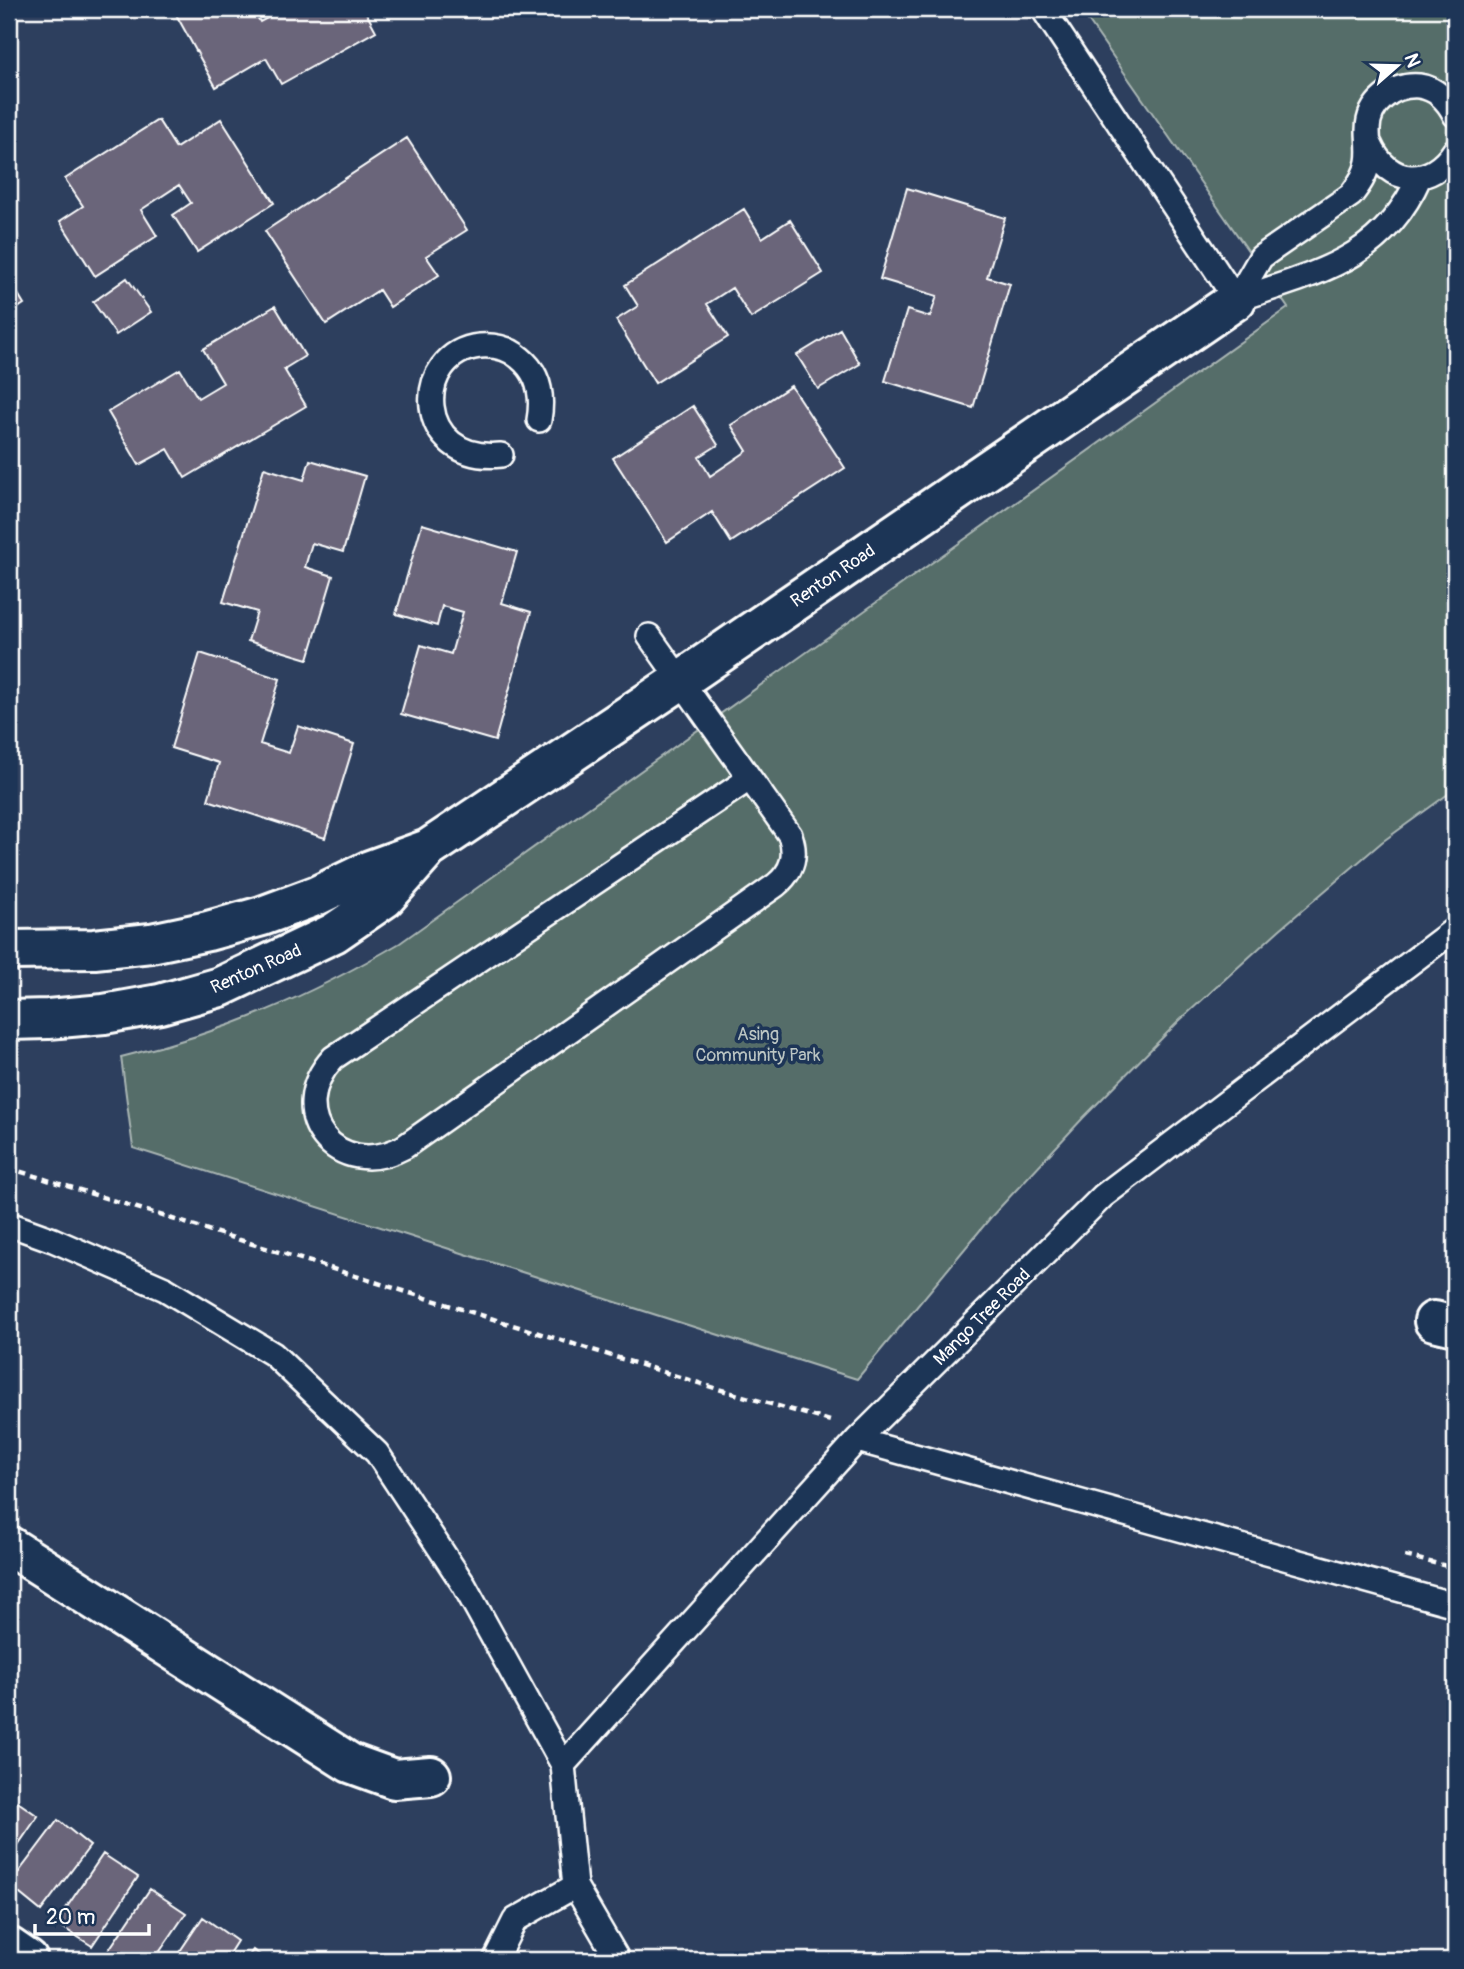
<svg xmlns="http://www.w3.org/2000/svg" width="1464" height="1969" font-family="Pangolin,sans-serif">
	<style>
		.park { fill: #556d69; stroke: #aab6b4; stroke-width: 2 }
		.building { fill: #6b657a; stroke: #fff; stroke-width: 2 }
		.lines { fill: none; stroke-linecap: round; stroke-linejoin: round }
		.service-casing { stroke: #fff; stroke-width: 28 }
		.minor-casing { stroke: #fff; stroke-width: 44 }
		.path { stroke: #fff; stroke-width: 4.5; stroke-dasharray: 7 5; stroke-linecap: butt }
		.service { stroke: #1d3557; stroke-width: 23 }
		.minor { stroke: #1d3557; stroke-width: 38 }
		.labels { text-anchor: middle; dominant-baseline: central; stroke-width: 7; stroke-linejoin: round; paint-order: stroke }
		.street-label { font-size: 18px; fill: #fff; stroke: #1d3557 }
		.park-label { font-size: 18px; fill: #bbc5c3; stroke: #1d3557 }
	</style>
	<rect width="100%" height="100%" fill="#2d3f5e"/>
	<filter id="ink" filterUnits="userSpaceOnUse"><feTurbulence type="fractalNoise" baseFrequency=".0143" numOctaves="2"/><feDisplacementMap in="SourceGraphic" scale="14" xChannelSelector="R" yChannelSelector="G"/><feConvolveMatrix kernelMatrix="1 2 1 2 8 2 1 2 1" color-interpolation-filters="sRGB"/></filter>
	<g filter="url(#ink)">
		<!-- park -->
		<path class="park" d="M1080 9H1455V789L1382 842 1279 930 1179 1021 1083 1118 991 1217 857 1379 133 1148 121 1057C227 1032 307 997 400 943L1288 308Z"/>
		<!-- building -->
		<path class="building" d="M173 9H253L260 22 284 9H364L376 31 281 84 266 58 216 87Z
			M221 119 274 203 197 252 173 215 191 203 179 185 141 210 157 236 95 276 60 221 83 206 65 179 158 120 176 148Z
			M407 138 467 230 426 256 439 275 390 307 379 290 326 324 265 231Z
			M907 188 1005 218 987 277 1010 284 973 408 885 381 907 310 930 317 937 296 880 279Z
			M744 209 762 238 790 220 823 273 751 318 732 288 707 304 728 337 655 383 616 320 638 306 625 285Z
			M127 278 151 312 116 335 93 302Z
			M9 279 24 304 9 314Z
			M275 306 305 356 284 369 306 406 185 478 168 449 139 465 108 412 180 369 198 398 223 383 203 349Z
			M840 329 860 364 818 389 797 355Z
			M791 386 845 468 731 542 712 512 667 542 613 458 693 406 718 445 699 457 710 476 747 451 731 425Z
			M310 460 365 476 343 552 312 543 305 567 333 576 308 659 248 641 257 612 223 602 264 468 304 480Z
			M422 524 517 552 502 603 531 612 495 741 401 714 421 645 451 654 463 612 442 606 437 626 396 614Z
			M200 653 280 679 260 744 289 753 298 726 354 744 325 838 208 800 219 763 171 748Z
			M9 1796 38 1816 9 1858Z
			M58 1820 90 1846 41 1911 9 1885Z
			M103 1854 138 1877 92 1946 56 1923Z
			M150 1889 186 1913 154 1960H116L106 1954Z
			M203 1917 237 1941 225 1960H174Z
			M253 1950 267 1960H246Z"/>
		<g class="lines">
			<!-- service casing -->
			<g class="service-casing">
				<path id="service" d="M1043 9 1236 300
					M1370 144C1388 186 1431 188 1455 150
					M1236 300 1261 257 1351 195C1359 185 1366 175 1368 162 1370 151 1368 141 1368 130 1368 103 1393 84 1419 86 1436 88 1448 101 1455 115
					M1236 300C1315 273 1382 261 1419 178
					M501 455C414 464 411 353 480 346 495 345 509 348 520 358 540 374 543 397 539 420
					M649 636 790 835C797 855 793 871 776 885L404 1147C337 1183 282 1113 333 1058L749 779
					M9 1224 53 1240 165 1289 273 1354 377 1453 464 1585 563 1765 575 1886 618 1960
					M857 1440 1455 1605
					M563 1765 857 1440 1103 1196 1455 929
					M495 1960 515 1920 575 1886"/>
			</g>
			<!-- minor casing -->
			<g class="minor-casing">
				<path id="minor" d="M9 950 94 949 151 943 208 931 262 916 316 896 370 870 428 849 681 680 1236 300
					M9 1020 48 1019 104 1014 160 1004 220 987 334 933 385 898 424 854
					M1434 1321 1455 1326
					M9 1546 350 1763 394 1779 431 1776
					M9 1947 28 1960"/>
			</g>
			<!-- path -->
			<path class="path" d="M9 1168 718 1389 834 1422
				M1405 1556 1455 1568"/>
			<!-- service -->
			<use href="#service" class="service"/>
			<!-- minor -->
			<use href="#minor" class="minor"/>
		</g>
	</g>
	<g class="labels">
		<!-- street labels -->
		<g class="street-label">
			<text transform="translate(833 576) rotate(-34)">Renton Road</text>
			<text transform="translate(256 969) rotate(-24)">Renton Road</text>
			<text transform="translate(982 1317) rotate(-45)">Mango Tree Road</text>
		</g>
		<!-- park labels -->
		<g class="park-label">
			<text x="758" y="1034">Asing<tspan x="758" dy="21">Community Park</tspan></text>
		</g>
	</g>
	<!-- margin -->
	<rect width="1464" height="1969" fill="none" stroke="#1d3557" stroke-width="35"/>
	<rect x="18" y="18" width="1429" height="1934" fill="none" stroke="#fff" stroke-width="2.5" filter="url(#ink)"/>
	<!-- north arrow -->
	<g transform="translate(1397 66) rotate(70)" stroke="#1d3557" stroke-width="5" paint-order="stroke">
	<path d="M0-5L12 26L0 18L-12 26Z" fill="#ffffff"/>
	<text y="-10" font-size="19" font-weight="bold" text-anchor="middle" fill="#ffffff">N</text>
	</g>
	<!-- scale -->
	<path d="M35 1924v10h114v-10" fill="none" stroke="#ffffff" stroke-width="3.5"/>
	<text x="46" y="1924" font-size="21" fill="#ffffff" stroke="#1d3557" stroke-width="5" paint-order="stroke">20 m</text>
</svg>
